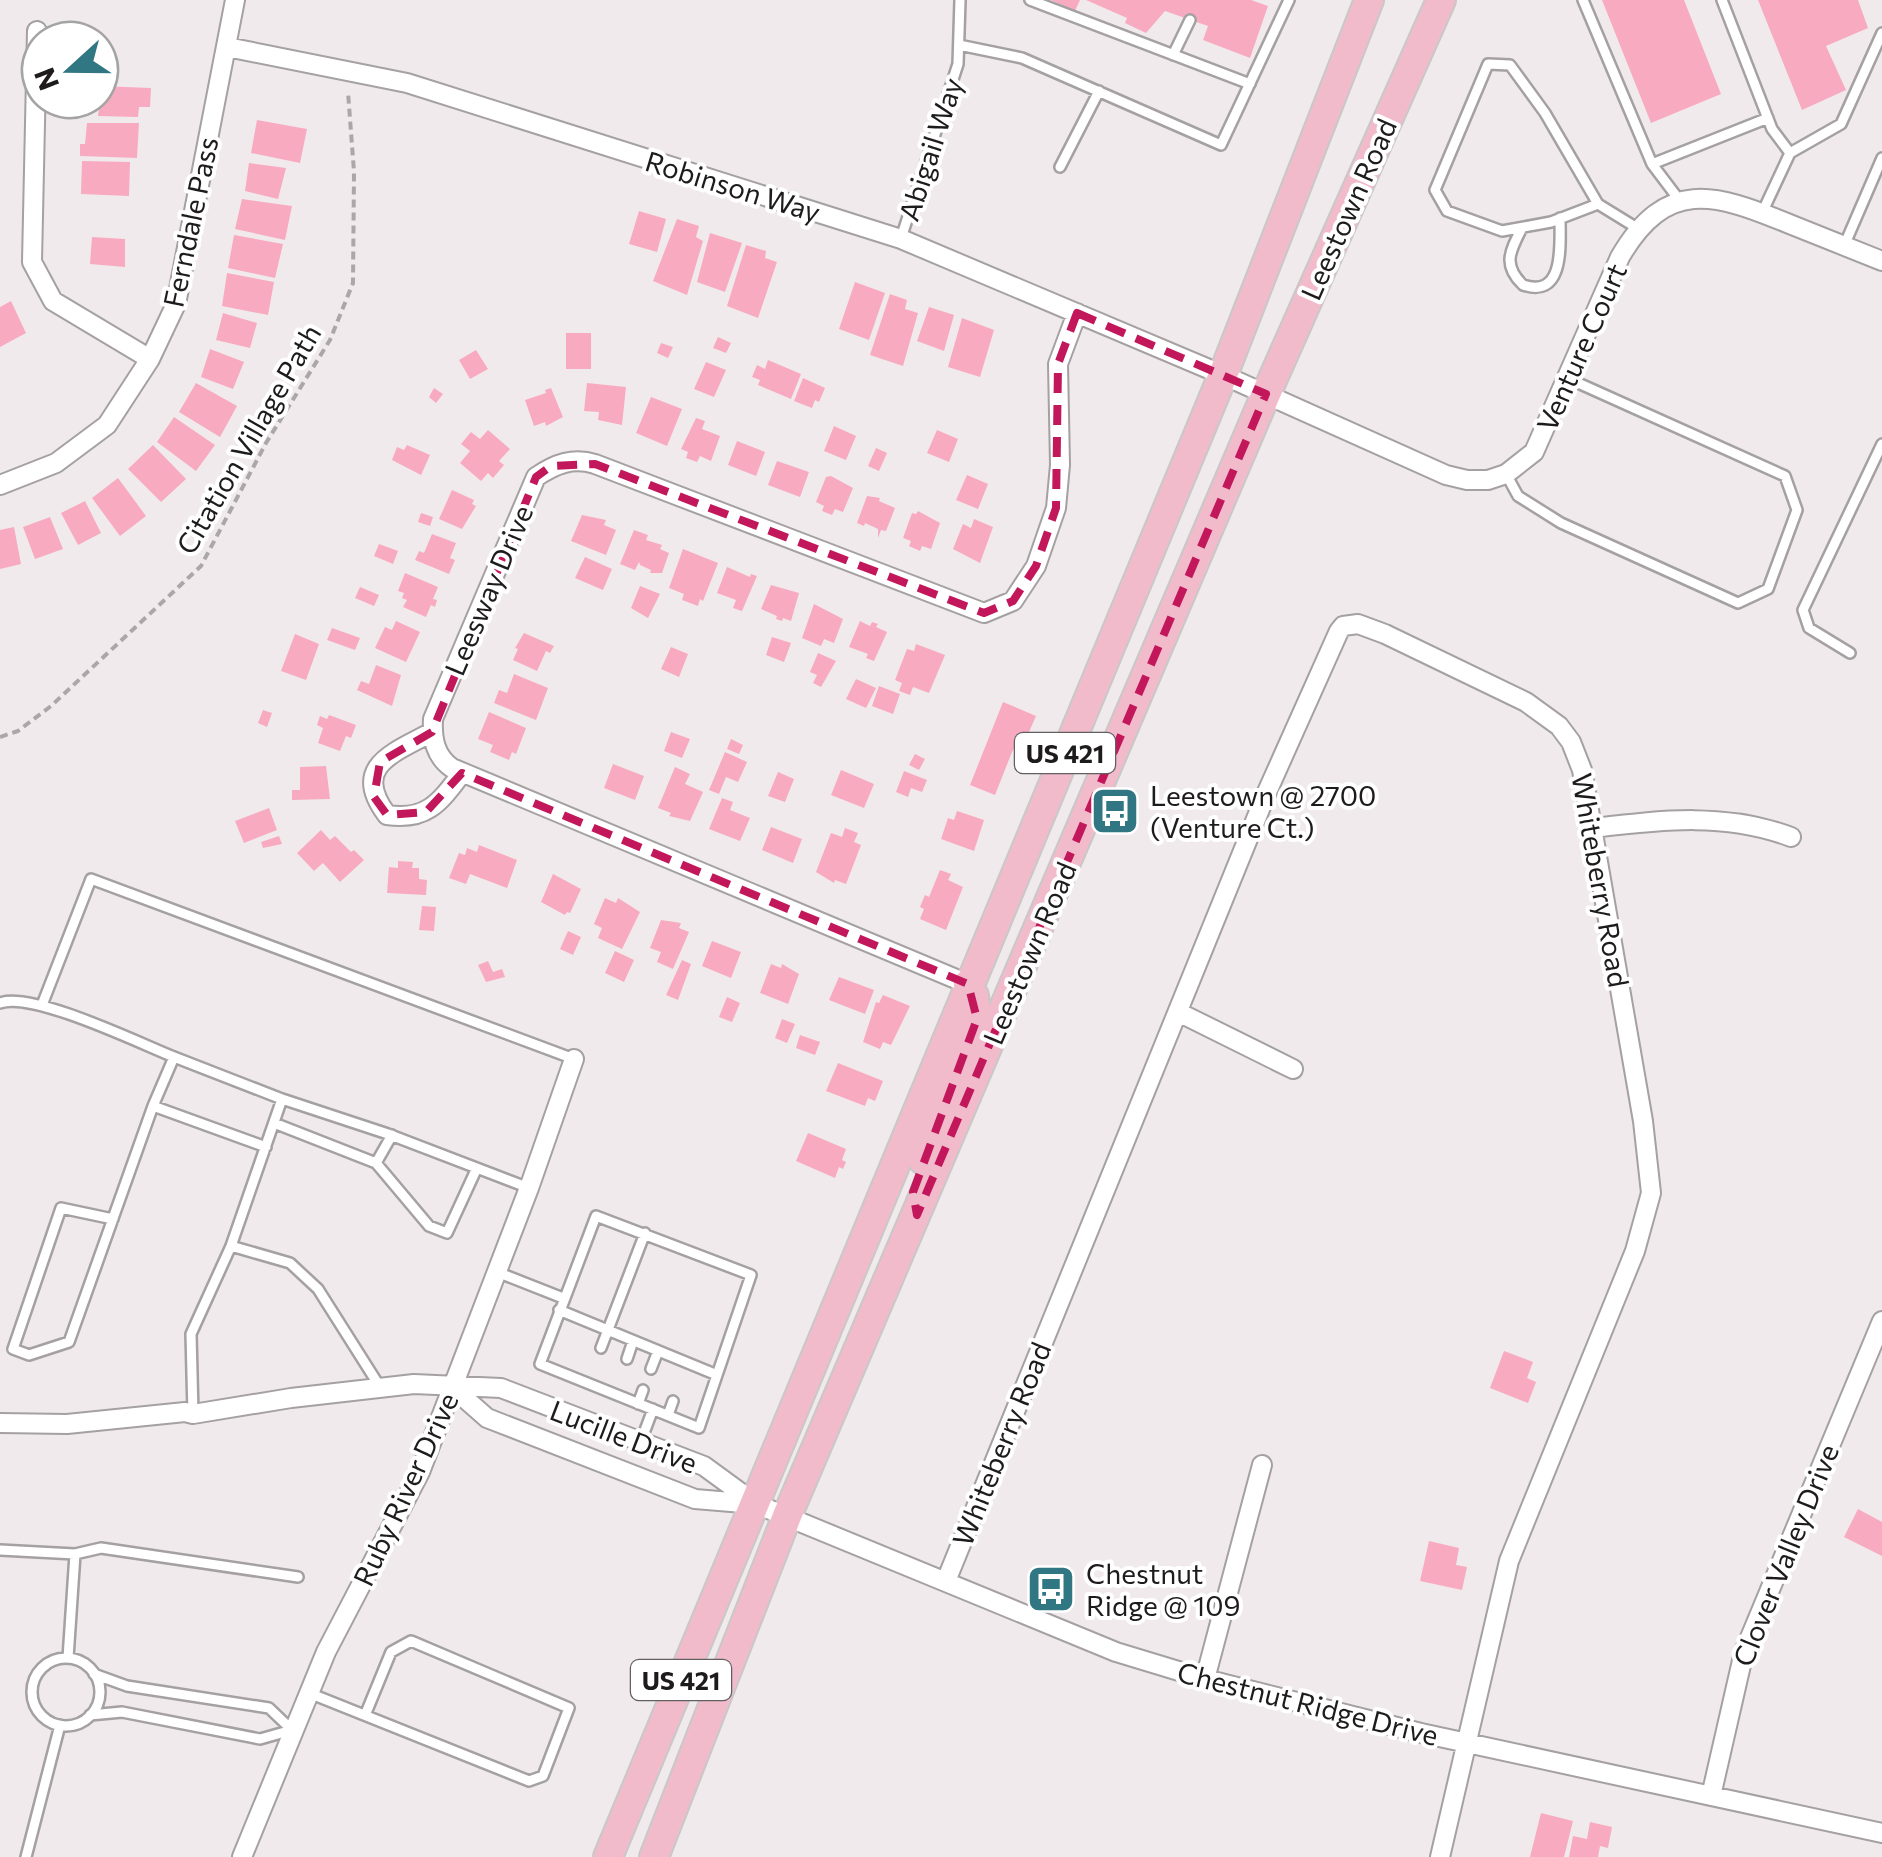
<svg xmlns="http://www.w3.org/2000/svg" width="1882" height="1857" font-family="Commissioner,sans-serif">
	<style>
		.building { fill: #f8abc0 }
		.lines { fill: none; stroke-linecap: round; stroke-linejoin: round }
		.service-casing { stroke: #a5a0a1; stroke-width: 14 }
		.minor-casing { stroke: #a5a0a1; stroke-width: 22 }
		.primary-casing { stroke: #c9c8c8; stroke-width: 32 }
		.path { stroke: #aba7a8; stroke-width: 4; stroke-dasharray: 8 5; stroke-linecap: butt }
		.service { stroke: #fff; stroke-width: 9 }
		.minor { stroke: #fff; stroke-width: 18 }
		.primary { stroke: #f2bbcb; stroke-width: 28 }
		.marked { fill: none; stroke: #c2185b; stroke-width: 8; stroke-dasharray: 20 12; stroke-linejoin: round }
		.labels { text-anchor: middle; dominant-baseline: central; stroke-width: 8; stroke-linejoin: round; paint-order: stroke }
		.shield { fill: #fff; stroke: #615f5f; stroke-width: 2.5 }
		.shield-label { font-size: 25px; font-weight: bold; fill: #1d1b1b }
		.street-label { font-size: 28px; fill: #1d1b1b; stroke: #fff }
		.poi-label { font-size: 28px; fill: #1d1b1b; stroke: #fff; text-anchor: start }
	</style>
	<rect width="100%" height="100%" fill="#f0eaec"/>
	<!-- building -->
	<path class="building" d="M1051 0H1080L1075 11Z
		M1086 0H1251L1268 6 1250 58 1203 40 1208 26 1165 11 1146 33 1125 23 1127 18Z
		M1602 0H1684L1721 94 1651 123Z
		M1758 0H1858L1868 28 1826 46 1846 90 1802 110Z
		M100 86 151 88 150 107H139L138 117 98 116 99 107 86 106V100H100Z
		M257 120 307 129 300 163 251 153Z
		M87 123H139L137 158 80 156V144H85Z
		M82 161 130 162 129 196 81 194Z
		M249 163 286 168 278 199 245 191Z
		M242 199 292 206 285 240 235 229Z
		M639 211 666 219 657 252 629 244Z
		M677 219 699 226 696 237 703 241 687 295 653 281Z
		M710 233 742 243 725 292 697 282Z
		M234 235 283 244 275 278 228 268Z
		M92 237 125 239V267L90 264Z
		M746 245 766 251 765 258 777 262 758 318 727 306Z
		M227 273 274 282 268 315 222 306Z
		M855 282 885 293 869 340 839 329Z
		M890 294 907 300 905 309 918 313 903 366 870 355Z
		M11 301 26 333 0 347V307Z
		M929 307 954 315 944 351 917 341Z
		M223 313 257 323 250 348 216 340Z
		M962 318 994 330 980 377 948 367Z
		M566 333H591V369H566Z
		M718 337 731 343 726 353 713 348Z
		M661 343 673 347 668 358 657 353Z
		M210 349 244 362 233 389 201 377Z
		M476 350 488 369 470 379 459 360Z
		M768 360 801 374 791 399 758 385 760 380 752 377 757 365 765 369Z
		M706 362 726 370 714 397 694 389Z
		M803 378 825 388 819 402 815 400 812 408 794 401Z
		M196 383 237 406 220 437 179 412Z
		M587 383 626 387 622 425 598 420 599 412 584 411Z
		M434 388 443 394 436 403 429 397Z
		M551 388 563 417 546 426 545 422 534 426 525 400 546 393 545 390Z
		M651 397 682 409 667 446 636 433Z
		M174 417 215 445 196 471 157 442Z
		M696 418 705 421 702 429 720 436 711 461 700 456 697 462 686 458 688 452 681 449Z
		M834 426 856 436 846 460 824 451Z
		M488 430 510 449 499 461 504 465 493 478 488 473 481 481 460 463 470 451 461 444 471 432 480 439Z
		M937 430 958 439 949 462 927 453Z
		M737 441 765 452 756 476 728 465Z
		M153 445 186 479 161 502 128 469Z
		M407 445 430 455 421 475 392 460 397 447 404 450Z
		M876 448 887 453 879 471 868 466Z
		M777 461 809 472 800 497 768 485Z
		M967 475 988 484 978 509 956 500Z
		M831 476 853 488 843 512 835 509 832 515 822 511 824 506 816 502 826 477Z
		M118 478 146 516 120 536 92 498Z
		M452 490 474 500 472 504 476 506 462 529 439 519Z
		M867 496 880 498 879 501 895 508 886 531 881 530 878 538V529L865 523 864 526 857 523Z
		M85 501 101 533 78 545 61 513Z
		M918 511 940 523 931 549 922 546 920 551 909 546 911 541 903 538 912 513 916 514Z
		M421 513 433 517 430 526 418 522Z
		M582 515 606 520 604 525 616 530 606 555 571 541Z
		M50 517 63 549 35 559 23 527Z
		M974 519 993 527 980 563 953 549 963 524 971 528Z
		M14 527 21 564 0 569V530Z
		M634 530 648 535 646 540 662 545 660 549 669 553 662 573H650L651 570 640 565 639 562 635 570 620 564Z
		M432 534 456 543 450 558 455 560 449 574 415 560 419 551 424 553Z
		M379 544 398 551 393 564 374 556Z
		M683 549 718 563 703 601 700 599 698 606 682 600 684 594 669 588Z
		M585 557 612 569 603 590 575 578Z
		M727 567 750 577 751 574 757 576 742 611 733 608 736 600 717 593Z
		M405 573 438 587 433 599 437 600 435 607 431 605 426 617 403 607 407 600 402 598 404 593 398 591Z
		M771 585 799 593 791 621 783 618 782 621 776 619 777 616 761 609Z
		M640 586 660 594 648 618 631 608Z
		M360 587 379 595 374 606 355 598Z
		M814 604 843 619 834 643 824 639 821 646 802 638Z
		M396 621 420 632 406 662 375 648 385 627 392 630Z
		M860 621 870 626 872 622 878 624 876 627 887 632 874 661 866 658 868 654 849 647Z
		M332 628 360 638 355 650 327 640Z
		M524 633 554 646 550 653 546 651 537 671 513 660 518 649 515 648Z
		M295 634 319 644 306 680 281 671Z
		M772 637 791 643 784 662 766 655Z
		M916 644 945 655 929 693 913 687 910 695 899 691 902 683 895 680 907 649 914 651Z
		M671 647 688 654 679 677 661 669Z
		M818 653 836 661 821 687 813 683 817 675 810 672Z
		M376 665 401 675 392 706 357 690 361 681 369 684Z
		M514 674 548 688 536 720 494 703 499 690 507 693Z
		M856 679 876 688 866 708 846 699Z
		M879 686 900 694 893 714 872 706Z
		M1003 702 1036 716 1026 739 1021 737 1012 752 995 795 970 785Z
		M263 710 272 713 267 727 258 723Z
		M489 712 526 728 516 754 512 752 509 760 490 752 493 745 478 739Z
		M329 715 356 725 351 738 346 736 340 751 318 743 323 728 317 725 320 716 327 719Z
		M671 732 690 739 682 758 664 751Z
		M731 739 743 745 739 754 727 749Z
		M725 752 747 762 738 782 726 777 719 794 709 790Z
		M915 754 925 759 919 770 909 765Z
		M613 764 644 776 635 800 604 788Z
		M326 766 330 799 292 800V790H300V767Z
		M675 767 690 774 685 784 703 792 690 821 669 816 671 813 658 808Z
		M841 770 874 784 864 808 831 795Z
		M904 771 927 780 922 792 911 788 908 797 896 792Z
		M778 772 794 779 785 802 768 796Z
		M722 798 733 802 730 810 750 818 740 841 709 829Z
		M269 808 277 830 244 843 235 821Z
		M957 811 984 820 974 851 941 839 948 818 954 820Z
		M771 827 802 839 793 863 762 850Z
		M845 828 858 833 854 842 861 845 846 884 835 880 834 883 816 872 831 833 842 837Z
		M321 830 330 840 335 836 351 852 354 850 364 860 340 882 323 863 314 871 297 853Z
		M279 836 282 844 263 848 261 842Z
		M479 845 517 860 507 888 470 874 466 884 449 878 459 853 465 855 467 848 477 852Z
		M398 861 413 862 412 868H419V879L427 880 426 895 387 893 389 867 398 868Z
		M940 870 951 874 948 880 963 887 946 930 920 919 924 909 920 907 925 895 929 897Z
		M553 874 581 889 570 913 567 912 565 915 541 902Z
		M605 898 616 903 618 898 640 912 622 949 598 938 602 928 594 924Z
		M422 906 436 907 434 931 419 930Z
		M661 920 681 923 679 928 689 932 673 969 657 962 661 952 650 948Z
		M568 931 581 937 573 955 560 949Z
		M712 941 741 952 731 978 702 966Z
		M615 951 634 960 624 982 605 973Z
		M682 960 691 964 678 1000 666 995Z
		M488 961 493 972 502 969 505 977 486 982 478 965Z
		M771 964 781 968 782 964 799 974 788 1004 760 993Z
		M839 977 874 990 865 1014 829 1000Z
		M883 995 910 1006 891 1045 883 1042 880 1049 863 1042 876 1002 879 1003Z
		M727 997 740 1003 732 1022 719 1017Z
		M782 1019 795 1024 787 1043 775 1038Z
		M800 1035 820 1042 815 1055 796 1048Z
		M838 1063 883 1081 875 1101 868 1098 865 1106 826 1091Z
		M808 1133 846 1149 842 1160 846 1162 843 1169 839 1167 835 1178 796 1161Z
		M1504 1351 1533 1362 1527 1378 1536 1382 1528 1403 1490 1388Z
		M1858 1509 1882 1522V1556L1844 1537Z
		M1429 1541 1459 1548 1456 1565 1467 1567 1462 1590 1420 1581Z
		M1541 1813 1573 1821 1564 1857H1530Z
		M1590 1822 1612 1827 1608 1848 1600 1846 1598 1857H1569L1573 1836 1587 1839Z"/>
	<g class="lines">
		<!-- service casing -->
		<g class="service-casing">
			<path id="service" d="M1030 0 1250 84
				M1583 0 1652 164 1680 201
				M1722 0 1772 129 1790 153
				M959 45 1022 58 1221 145 1289 0
				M1173 55 1190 20
				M1652 164 1768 118
				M1060 167 1099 91
				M1598 204 1545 113 1510 65 1488 64 1435 190 1447 211 1502 231 1551 222 1598 204 1637 228
				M1762 213 1790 153 1841 124 1882 33
				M1522 228C1510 251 1502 265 1523 285 1565 299 1560 245 1560 218
				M901 238 958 64 960 0
				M1844 246 1882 158
				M1506 474 1518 496 1561 523 1738 603 1768 589 1797 510 1785 476 1567 378
				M1850 653 1809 628 1803 610 1882 444
				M0 1003C32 991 139 1043 174 1057
				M42 1005 91 879 574 1059
				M274 1123 376 1163
				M392 1135 376 1163 429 1226 447 1233 476 1170
				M266 1147 153 1106 174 1057 282 1099
				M596 1216 751 1275 699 1428 540 1364Z
				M113 1219 61 1208 13 1349 29 1355 69 1342 153 1106
				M231 1246 290 1263 318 1289 380 1387
				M497 1272 563 1298
				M559 1310 717 1375
				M601 1348 645 1233
				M627 1359 633 1341
				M651 1369 658 1351
				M638 1404 643 1390
				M193 1414 191 1334 231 1246 282 1099 388 1134 529 1188
				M668 1415 673 1401
				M641 1441 653 1409
				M0 1550 75 1554 101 1548 298 1577
				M68 1658 75 1554
				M32 1692a34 34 0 1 1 68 0a34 34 0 1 1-68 0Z
				M94 1674 127 1686 269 1708 292 1730
				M309 1693 529 1781 543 1776 569 1708 411 1641 391 1652 366 1713
				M90 1715 122 1712 260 1739 292 1730
				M26 1857 60 1725"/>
		</g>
		<!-- minor casing -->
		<g class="minor-casing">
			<path id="minor" d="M37 31 32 262 53 301 150 359
				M227 47 407 83 901 239 1223 375 1446 475 1467 480H1488L1506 474 1534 452 1620 257C1666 178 1714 193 1787 223 1819 236 1850 248 1882 261
				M0 485 56 463 107 425 150 359 176 304 235 0
				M432 732C394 753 350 766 387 815 427 821 440 802 462 773
				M1593 828C1661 820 1726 812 1791 837
				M968 984 452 768C435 756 432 739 433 719L536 477C555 464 573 457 595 464L984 613 1013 601 1036 566 1056 508 1060 465 1058 364 1077 313
				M1178 1012 1293 1069
				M453 1388 487 1418 695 1499 755 1504
				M0 1423 67 1424 185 1412 193 1414 291 1398 414 1384 501 1388 704 1466 756 1504 1116 1652 1205 1679 1421 1733 1882 1833
				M946 1581 1267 792 1339 631 1343 626 1358 624 1385 634 1526 702 1559 726 1571 742 1582 770 1643 1121 1651 1193 1635 1251 1509 1561 1440 1857
				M1205 1679 1262 1465
				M1711 1796 1744 1652 1882 1321
				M242 1857 326 1652 420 1472 529 1188 574 1059"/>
		</g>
		<!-- primary casing -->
		<g class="primary-casing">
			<path id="primary" d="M923 1160 977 1019 974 996 968 984
				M608 1857 1223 375 1369 0
				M654 1857 787 1516 1266 394 1441 0"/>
		</g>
		<!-- path -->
		<path class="path" d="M0 737 18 731 51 706 201 566 266 443 330 340 353 283 354 172 348 92"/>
		<!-- service -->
		<use href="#service" class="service"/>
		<!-- minor -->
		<use href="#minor" class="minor"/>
		<!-- primary -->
		<use href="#primary" class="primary"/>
	</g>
	<!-- marked area -->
	<path class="marked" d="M1077 313 1266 394 917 1215 913 1192 977 1019 968 984 462 773 426 812 387 815 374 797 380 762 432 732 536 477 551 466 595 464 984 613 1013 601 1036 566 1056 508 1058 364Z"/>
	<!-- icons -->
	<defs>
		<g id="bus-square" transform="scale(2.5)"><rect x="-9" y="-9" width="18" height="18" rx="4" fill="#307683" stroke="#fff"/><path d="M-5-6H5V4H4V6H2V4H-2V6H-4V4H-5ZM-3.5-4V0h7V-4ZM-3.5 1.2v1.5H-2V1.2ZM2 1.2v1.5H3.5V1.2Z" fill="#fff"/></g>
	</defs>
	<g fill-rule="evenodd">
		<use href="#bus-square" x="1115" y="811"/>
		<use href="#bus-square" x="1051" y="1589"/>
	</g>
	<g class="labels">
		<!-- shield labels -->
		<g class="shield">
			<rect x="1015" y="733" width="100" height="40" rx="8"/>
			<rect x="631" y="1660" width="100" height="40" rx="8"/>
		</g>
		<g class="shield-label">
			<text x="1065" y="753">US 421</text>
			<text x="681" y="1680">US 421</text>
		</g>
		<!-- street labels -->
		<g class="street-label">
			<text transform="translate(930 149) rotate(-72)">Abigail Way</text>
			<text transform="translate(733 186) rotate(17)">Robinson Way</text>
			<text transform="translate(1348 209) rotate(-66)">Leestown Road</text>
			<text transform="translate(190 222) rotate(-78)">Ferndale Pass</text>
			<text transform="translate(1581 347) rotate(-66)">Venture Court</text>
			<text transform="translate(248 439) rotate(-60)">Citation Village Path</text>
			<text transform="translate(488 590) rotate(-67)">Leesway Drive</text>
			<text transform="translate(1601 880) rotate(80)">Whiteberry Road</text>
			<text transform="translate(1029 953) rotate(-67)">Leestown Road</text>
			<text transform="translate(624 1436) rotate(21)">Lucille Drive</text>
			<text transform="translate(1001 1444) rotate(-68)">Whiteberry Road</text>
			<text transform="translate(405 1489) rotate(-65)">Ruby River Drive</text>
			<text transform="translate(1785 1555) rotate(-68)">Clover Valley Drive</text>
			<text transform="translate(1308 1703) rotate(14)">Chestnut Ridge Drive</text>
		</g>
		<!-- poi labels -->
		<g class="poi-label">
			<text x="1150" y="795">Leestown @ 2700<tspan x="1150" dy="32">(Venture Ct.)</tspan></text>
			<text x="1086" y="1573">Chestnut<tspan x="1086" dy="32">Ridge @ 109</tspan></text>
		</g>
	</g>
	<!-- north arrow -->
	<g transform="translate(70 70) rotate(249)"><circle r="48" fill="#ffffff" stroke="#a5a4a4" stroke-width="2.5"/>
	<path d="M0-8L18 38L0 25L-18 38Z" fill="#307683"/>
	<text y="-15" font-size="28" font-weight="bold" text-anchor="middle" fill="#1d1b1b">N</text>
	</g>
</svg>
